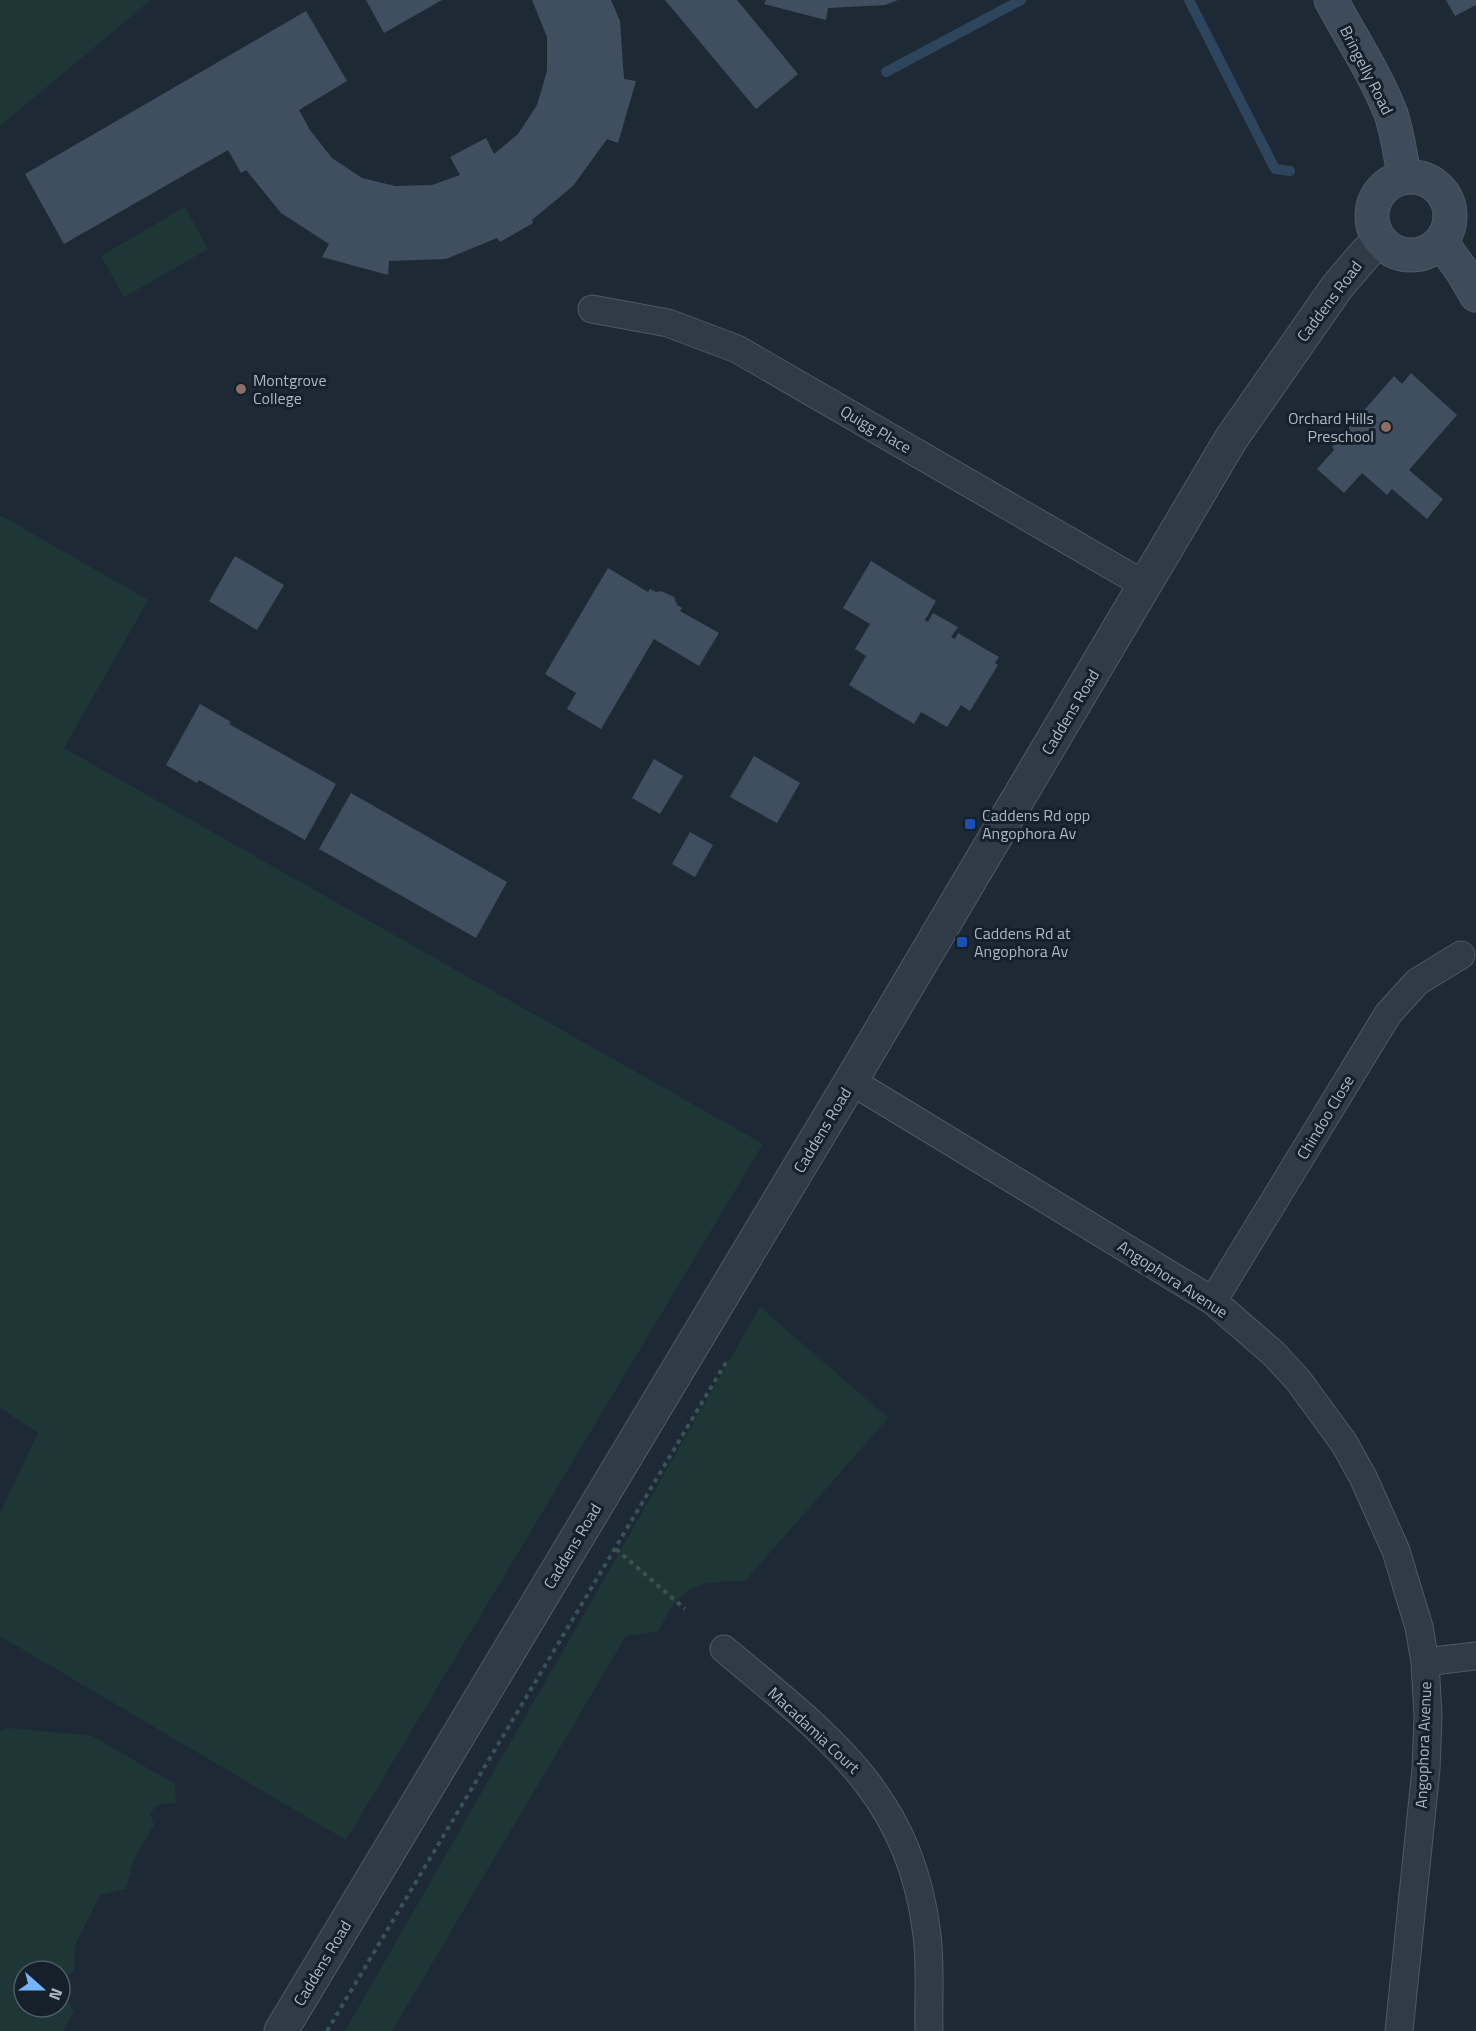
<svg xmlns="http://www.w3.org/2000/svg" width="1476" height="2031" font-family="'Titillium Web',sans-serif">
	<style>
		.green { fill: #1f3637 }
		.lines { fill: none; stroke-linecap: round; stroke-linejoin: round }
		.stream { stroke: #2d455d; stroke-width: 10 }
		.building { fill: #3f4f5f }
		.minor-casing { stroke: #4e5965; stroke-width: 29 }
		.tertiary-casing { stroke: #4e5965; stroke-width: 35 }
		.secondary-casing { stroke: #4e5965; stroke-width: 35 }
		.path { stroke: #395252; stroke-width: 4; stroke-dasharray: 4.5 4.5; stroke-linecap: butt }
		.minor { stroke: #303b47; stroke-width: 27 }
		.tertiary { stroke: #303b47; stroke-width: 33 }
		.secondary { stroke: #3e4b5a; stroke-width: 33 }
		.education-dot { fill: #8d6e63; stroke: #16202b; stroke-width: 2 }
		.transit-dot { fill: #1a4fb4; stroke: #16202b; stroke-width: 2 }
		.labels { text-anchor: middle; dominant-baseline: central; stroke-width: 6; stroke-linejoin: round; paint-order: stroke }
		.street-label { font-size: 16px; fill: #aab6c4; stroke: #16202b }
		.poi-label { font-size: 16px; fill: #aab6c4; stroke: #16202b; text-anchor: start }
	</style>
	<rect width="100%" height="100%" fill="#1d2a36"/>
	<!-- green -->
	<path class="green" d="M0 0H151L0 126Z
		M185 207 208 249 124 297 101 256Z
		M0 515 148 600 64 748 763 1144 346 1840 0 1636V1513L38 1433 0 1408Z
		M760 1307 888 1418 745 1581C697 1580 679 1586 659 1631L626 1636 392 2031H345Z
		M12 1728 92 1736 175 1784 176 1803 156 1805 150 1814 154 1825 133 1861 126 1889 100 1895 75 1945 74 1971 60 1982V1971H24V2007H60V1986L74 2012 63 2031H0V1731Z"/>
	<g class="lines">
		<!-- stream -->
		<path class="stream" d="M1189 0 1275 169 1290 171
			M886 72 1021 0"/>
	</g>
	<!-- building -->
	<path class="building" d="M366 0H442L384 33Z
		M532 0H611L620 21 624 79 636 81 618 143 607 139 573 186 532 220 533 223 500 242 497 238 446 259 389 261 388 275 322 257 329 244 281 213 246 170 241 173 228 150 64 244 25 174 306 11 347 81 299 110 310 130 332 158 362 178 395 186 432 185 460 175 450 157 486 138 494 154 518 134 537 105 547 71V37Z
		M665 0H737L798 74 756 109Z
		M766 0H898L885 5 828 8 826 20 764 4Z
		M1446 0H1476V5L1455 16Z
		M1411 373 1457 415 1409 470 1443 499 1427 519 1392 489 1387 495 1362 473 1344 493 1317 469 1334 450 1332 447 1394 376 1402 384Z
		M235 556 284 585 257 630 209 601Z
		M871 561 936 601 925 620 928 622 933 613 958 627 951 637 955 639 958 633 999 657 995 663 998 665 970 711 961 705 947 727 921 712 914 724 849 685 866 656 855 649 870 624 843 608Z
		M608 568 648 592 650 589 656 592 661 591 674 597 677 605 682 608 680 611 719 633 699 666 654 639 601 729 567 709 576 693 545 674Z
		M200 704 231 722 229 724 336 784 305 840 199 780 197 783 166 765Z
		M754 756 800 783 777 823 730 797Z
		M654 759 683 776 660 814 632 798Z
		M351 793 507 882 476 938 319 849Z
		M690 832 713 845 695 877 672 864Z"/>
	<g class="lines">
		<!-- minor casing -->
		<g class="minor-casing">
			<path id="minor" d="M592 309 668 323 737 349 1145 585
				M851 1081 1213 1301 1274 1354 1298 1380 1344 1443 1363 1477 1396 1551 1419 1627 1425 1662 1428 1715 1426 1769 1399 2031
				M1213 1301 1388 1014 1417 982 1461 955
				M724 1649C826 1735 910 1792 927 1935 931 1966 928 1999 929 2031
				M1425 1662 1476 1656"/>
		</g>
		<!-- tertiary casing -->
		<g class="tertiary-casing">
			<path id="tertiary" d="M281 2031 851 1081 1231 439 1337 287 1366 253 1380 241"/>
		</g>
		<!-- secondary casing -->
		<g class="secondary-casing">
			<path id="secondary" d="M1331 0C1351 37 1376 75 1391 114 1398 135 1400 156 1405 177
				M1372 216a39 39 0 1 1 78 0a39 39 0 1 1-78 0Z
				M1441 242 1462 271 1476 295"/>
		</g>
		<!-- path -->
		<path class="path" d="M616 1549 685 1609
			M327 2031 728 1359"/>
		<!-- minor -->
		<use href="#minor" class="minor"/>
		<!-- tertiary -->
		<use href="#tertiary" class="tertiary"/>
		<!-- secondary -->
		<use href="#secondary" class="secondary"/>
	</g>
	<!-- markers -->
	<g class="education-dot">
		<circle cx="241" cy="389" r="6"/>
		<circle cx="1386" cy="427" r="6"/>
	</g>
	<g class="transit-dot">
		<rect x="964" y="818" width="12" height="12" rx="3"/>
		<rect x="956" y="936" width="12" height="12" rx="3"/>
	</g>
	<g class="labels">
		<!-- street labels -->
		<g class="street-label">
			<text transform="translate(1367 70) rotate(63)">Bringelly Road</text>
			<text transform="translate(1329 301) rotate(-53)">Caddens Road</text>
			<text transform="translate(876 429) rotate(30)">Quigg Place</text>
			<text transform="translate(1070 712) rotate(-59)">Caddens Road</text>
			<text transform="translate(1325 1117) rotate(-59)">Chindoo Close</text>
			<text transform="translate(822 1130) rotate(-59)">Caddens Road</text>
			<text transform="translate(1173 1279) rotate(33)">Angophora Avenue</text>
			<text transform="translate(572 1546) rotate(-59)">Caddens Road</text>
			<text transform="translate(814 1730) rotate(43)">Macadamia Court</text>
			<text transform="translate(1423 1745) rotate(-88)">Angophora Avenue</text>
			<text transform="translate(322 1963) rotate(-59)">Caddens Road</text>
		</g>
		<!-- poi labels -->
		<g class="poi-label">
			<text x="253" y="380">Montgrove<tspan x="253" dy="18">College</tspan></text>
			<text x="1374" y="418" text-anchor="end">Orchard Hills<tspan x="1374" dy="18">Preschool</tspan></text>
			<text x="982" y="815">Caddens Rd opp<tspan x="982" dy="18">Angophora Av</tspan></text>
			<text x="974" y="933">Caddens Rd at<tspan x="974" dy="18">Angophora Av</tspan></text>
		</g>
	</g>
	<!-- north arrow -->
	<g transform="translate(42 1989) rotate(111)"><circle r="28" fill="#16202b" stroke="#515c68" stroke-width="1.5"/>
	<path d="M0-4.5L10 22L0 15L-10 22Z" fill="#74b5ff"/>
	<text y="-9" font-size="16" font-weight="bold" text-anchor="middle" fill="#aab6c4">N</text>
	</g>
</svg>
